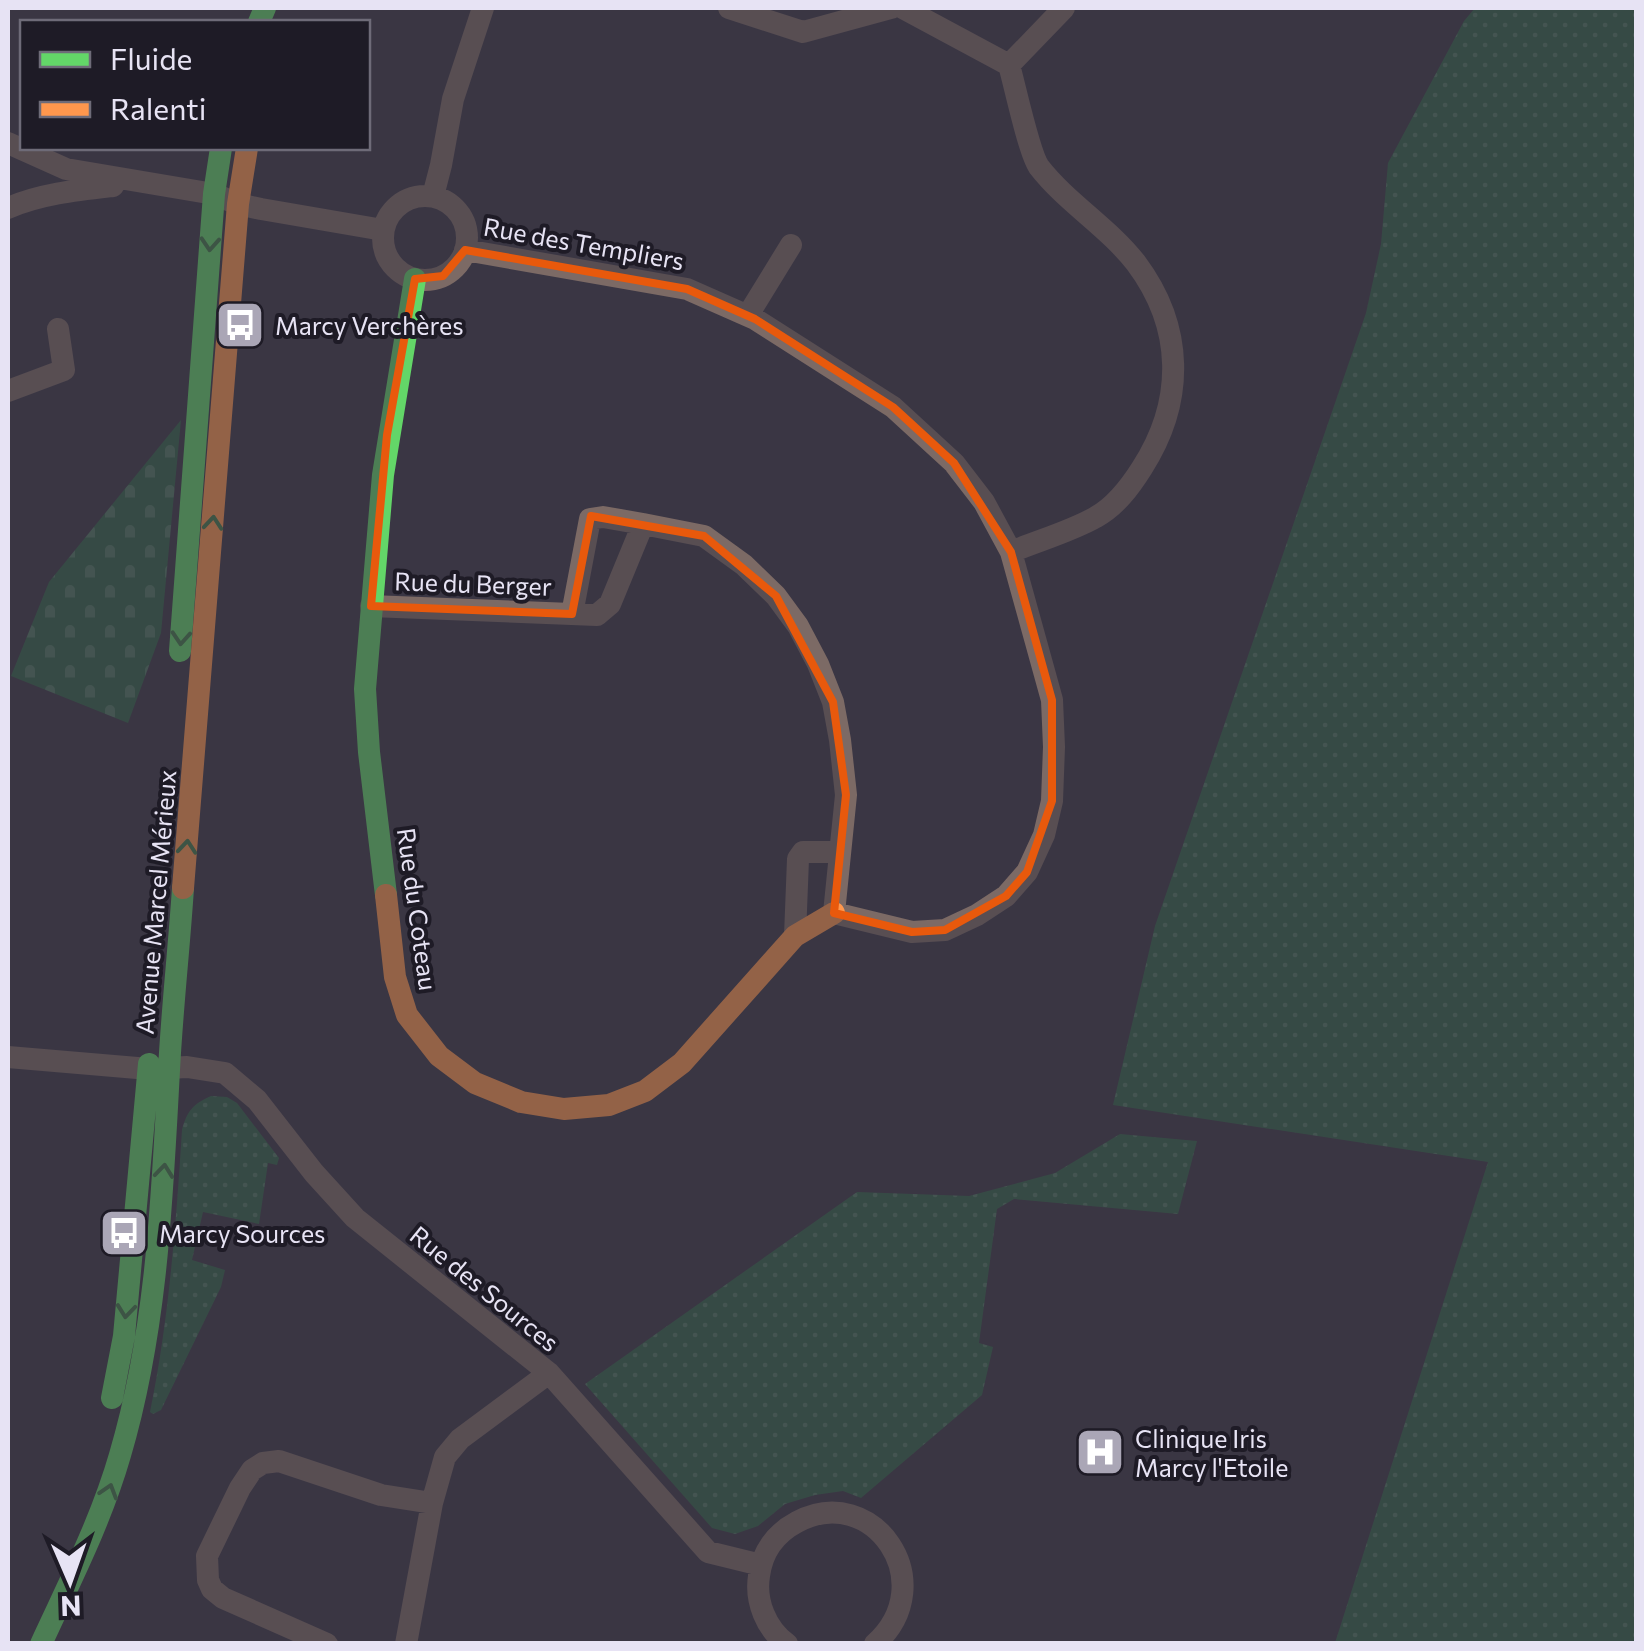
<svg xmlns="http://www.w3.org/2000/svg" width="1644" height="1651" font-family="Commissioner,sans-serif">
	<style>
		.grass { fill: url(#grass-dots) }
		.cemetery { fill: url(#cemetery-stones) }
		.lines { fill: none; stroke-linecap: round; stroke-linejoin: round }
		.street { stroke: #7c6a65; stroke-width: 22 }
		.fast { stroke: #63d668; stroke-width: 22 }
		.slow { stroke: #ff974d; stroke-width: 22 }
		.oneway { stroke: #407847 }
		.marked { fill: none; stroke: #e8590c; stroke-width: 8; stroke-linejoin: round }
		.labels { text-anchor: middle; dominant-baseline: central; stroke-width: 8; stroke-linejoin: round; paint-order: stroke }
		.street-label { font-size: 25px; fill: #e7e3f4; stroke: #1e1b26 }
		.poi-label { font-size: 25px; fill: #e7e3f4; stroke: #1e1b26; text-anchor: start }
	</style>
	<defs>
		<pattern id="grass-dots" width="8" height="8" patternUnits="userSpaceOnUse" patternTransform="scale(2.5)"><rect width="8" height="8" fill="#326347"/><path d="M2 2h.1M6 6h.1" fill="none" stroke="#507962" stroke-width="1.8" stroke-linecap="round"/></pattern>
		<pattern id="cemetery-stones" width="16" height="16" patternUnits="userSpaceOnUse" patternTransform="scale(2.5)"><rect width="16" height="16" fill="#326347"/><path d="M2 7V4a2 2 0 0 1 4 0v3zM10 15v-3a2 2 0 0 1 4 0v3z" fill="#507962"/></pattern>
	</defs>
	<rect width="100%" height="100%" fill="#3a3644"/>
	<!-- grass -->
	<path class="grass" d="M1475 8H1636V1643H1335L1488 1162 1113 1105 1155 926 1366 313 1381 244 1388 163 1464 21Z
		M211 1096 227 1097 237 1103 279 1158 277 1165 268 1163 259 1224 203 1212 192 1260 225 1270 221 1287 161 1410 153 1414 150 1412C169 1319 176 1225 182 1130 187 1111 193 1104 211 1096Z
		M1120 1134 1197 1141 1178 1214 1014 1199 997 1209 979 1343 993 1347 982 1395 861 1498 843 1491 815 1495 785 1504 758 1526 735 1534 712 1528 585 1384 857 1192 969 1196 1055 1173Z"/>
	<!-- cemetery -->
	<path class="cemetery" d="M181 420 161 633 128 723 11 676 49 582Z"/>
	<g class="lines">
		<!-- street -->
		<path class="street" d="M729 8 803 32 891 8
			M903 8 1009 65 1064 8
			M1009 65C1015 86 1029 153 1039 167 1067 203 1108 227 1136 263 1184 327 1185 401 1142 468 1130 487 1116 506 1096 517 1072 531 1037 541 1011 552
			M8 143 66 169 214 194 238 204 261 209 383 230
			M383 238a42 42 0 1 1 84 0a42 42 0 1 1-84 0Z
			M433 196 441 165 453 99 483 8
			M8 208C40 194 78 190 113 186
			M748 315 791 245
			M8 391 64 370 58 329
			M371 606 597 615 610 604 643 524 704 536 744 565 776 596 798 626 818 664 833 702 840 740 846 795 834 913 912 932 945 930 977 915 1006 896 1027 872 1044 835 1052 801 1054 747 1052 700 1011 552 984 502 954 463 893 407 755 319 687 289 465 250
			M572 614 590 519 603 517 643 524
			M795 936 798 859 803 852H840
			M8 1057 149 1069 187 1067 225 1073 257 1100 314 1173 355 1218 549 1373 708 1552 761 1565
			M327 1644 223 1598 212 1589 208 1580 207 1556 240 1488 252 1470 263 1463 279 1461 381 1495 432 1503
			M406 1644 432 1503 445 1457 460 1439 549 1373
			M787 1644C766 1629 755 1601 759 1576 762 1552 776 1533 797 1522 873 1481 943 1583 875 1644"/>
		<!-- fast -->
		<path class="fast" d="M259 22 265 8
			M180 651 214 194 221 148
			M386 895 369 752 365 689 383 475 415 279
			M112 1398 124 1336 149 1064
			M41 1644C70 1581 101 1521 120 1455 157 1330 162 1199 169 1070 172 1010 179 949 183 888"/>
		<!-- slow -->
		<path class="slow" d="M183 888 238 204 247 148
			M386 895 395 977 407 1015 439 1056 475 1083 521 1102 564 1109 609 1105 645 1091 682 1063 795 936 834 913"/>
	</g>
	<!-- one-way arrows -->
	<defs><path id="oneway-chevron" d="M-2-3.5L2.5 0L-2 3.5" fill="none" stroke-width="1.6" stroke-linecap="round" stroke-linejoin="round" transform="scale(2.5)"/></defs>
	<g class="oneway">
		<use href="#oneway-chevron" transform="translate(210 244) rotate(94)"/>
		<use href="#oneway-chevron" transform="translate(213 523) rotate(-85)"/>
		<use href="#oneway-chevron" transform="translate(181 638) rotate(94)"/>
		<use href="#oneway-chevron" transform="translate(187 847) rotate(-85)"/>
		<use href="#oneway-chevron" transform="translate(164 1171) rotate(-84)"/>
		<use href="#oneway-chevron" transform="translate(126 1311) rotate(96)"/>
		<use href="#oneway-chevron" transform="translate(109 1491) rotate(-73)"/>
	</g>
	<!-- marked area -->
	<path d="M0 0H1644V1651H0ZM465 250 687 289 755 319 893 407 954 463 1011 552 1052 700V801L1027 872 1006 896 945 930 912 932 834 913 846 795 833 702 776 596 704 536 591 516 572 614 371 606 387 435 415 279 443 276Z" fill="#3a3644" fill-opacity=".55" fill-rule="evenodd"/>
	<path class="marked" d="M465 250 687 289 755 319 893 407 954 463 1011 552 1052 700V801L1027 872 1006 896 945 930 912 932 834 913 846 795 833 702 776 596 704 536 591 516 572 614 371 606 387 435 415 279 443 276Z"/>
	<!-- icons -->
	<defs>
		<g id="bus-square" transform="scale(2.5)"><rect x="-9" y="-9" width="18" height="18" rx="4" fill="#aaa6b6" stroke="#1e1b26"/><path d="M-5-6H5V4H4V6H2V4H-2V6H-4V4H-5ZM-3.5-4V0h7V-4ZM-3.5 1.2v1.5H-2V1.2ZM2 1.2v1.5H3.5V1.2Z" fill="#fff"/></g>
		<g id="hospital-square" transform="scale(2.5)"><rect x="-9" y="-9" width="18" height="18" rx="4" fill="#aaa6b6" stroke="#1e1b26"/><path d="M-5-5h3v3.5h4V-5h3V5h-3V1.5h-4V5h-3Z" fill="#fff"/></g>
	</defs>
	<g fill-rule="evenodd">
		<use href="#bus-square" x="240" y="325"/>
		<use href="#bus-square" x="124" y="1233"/>
		<use href="#hospital-square" x="1100" y="1452"/>
	</g>
	<g class="labels">
		<!-- street labels -->
		<g class="street-label">
			<text transform="translate(584 243) rotate(10)">Rue des Templiers</text>
			<text transform="translate(473 583) rotate(2)">Rue du Berger</text>
			<text transform="translate(155 902) rotate(-85)">Avenue Marcel Mérieux</text>
			<text transform="translate(418 909) rotate(82)">Rue du Coteau</text>
			<text transform="translate(485 1288) rotate(39)">Rue des Sources</text>
		</g>
		<!-- poi labels -->
		<g class="poi-label">
			<text x="275" y="325">Marcy Verchères</text>
			<text x="159" y="1233">Marcy Sources</text>
			<text x="1135" y="1438">Clinique Iris<tspan x="1135" dy="29">Marcy l'Etoile</tspan></text>
		</g>
	</g>
	<!-- border -->
	<rect width="1644" height="1651" fill="none" stroke="#e7e3f4" stroke-width="20"/>
	<!-- legend -->
	<rect x="20" y="20" width="350" height="130" fill="#1e1b26" stroke="#6e6b78" stroke-width="2.5"/>
	<rect x="40" y="52" width="50" height="15" fill="#63d668" stroke="#6e6b78" stroke-width="2.5"/>
	<text x="110" y="70" font-size="30" fill="#e7e3f4">Fluide</text>
	<rect x="40" y="102" width="50" height="15" fill="#ff974d" stroke="#6e6b78" stroke-width="2.5"/>
	<text x="110" y="120" font-size="30" fill="#e7e3f4">Ralenti</text>
	<!-- north arrow -->
	<g transform="translate(70 1581) rotate(178)" stroke="#1e1b26" stroke-width="8" paint-order="stroke">
	<path d="M0-8L18 38L0 25L-18 38Z" fill="#e7e3f4"/>
	<text y="-15" font-size="28" font-weight="bold" text-anchor="middle" fill="#e7e3f4">N</text>
	</g>
</svg>
